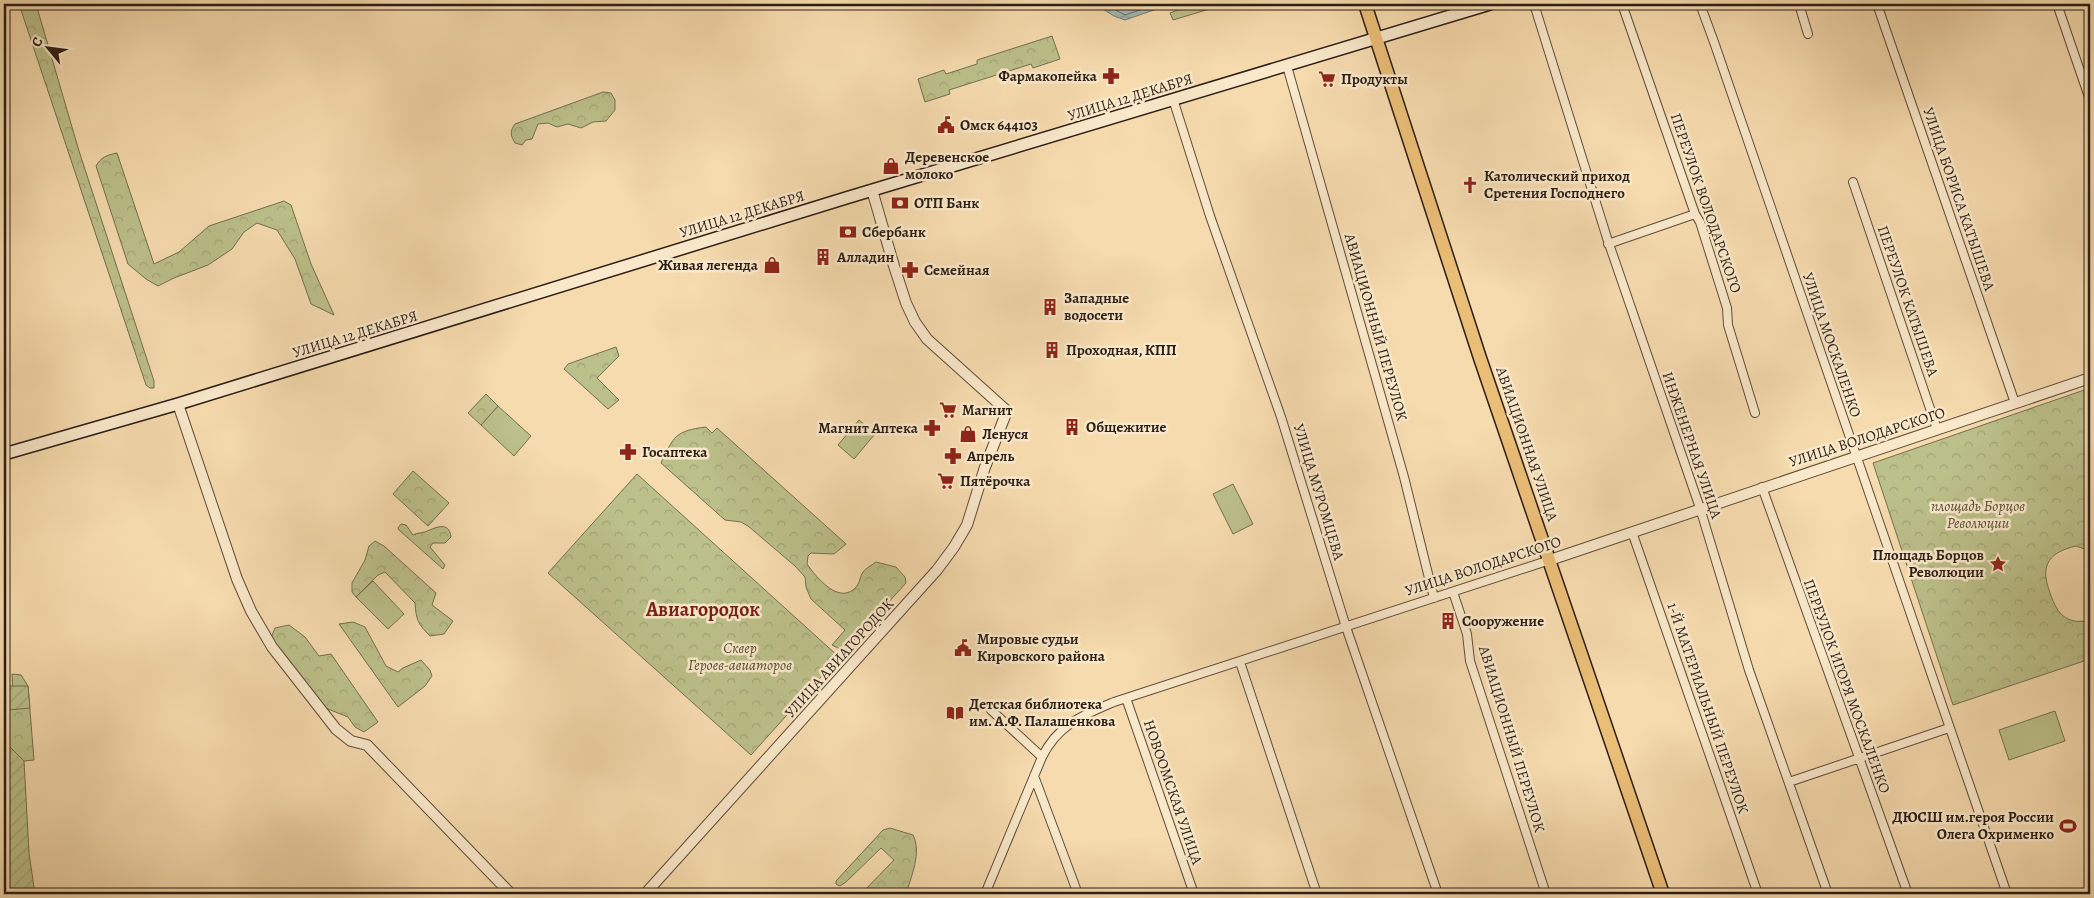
<svg xmlns="http://www.w3.org/2000/svg" width="2094" height="898" font-family="Alegreya,serif">
	<style>
		.grass { fill: #bcc08a; stroke: #746f50 }
		.forest { fill: url(#forest-crowns); stroke: #746f50 }
		.garden { fill: url(#garden-furrows); stroke: #746f50 }
		.water { fill: url(#water-waves); stroke: #717b75 }
		.lines { fill: none; stroke-linecap: round; stroke-linejoin: round }
		.shore { stroke: #666c65; stroke-width: 1 }
		.minor-casing { stroke: #5e4d3b; stroke-width: 10 }
		.tertiary-casing { stroke: #5e4d3b; stroke-width: 12 }
		.secondary-casing { stroke: #2b1e15; stroke-width: 14 }
		.primary-casing { stroke: #2b1e15; stroke-width: 15 }
		.minor { stroke: #f9e8ca; stroke-width: 8 }
		.tertiary { stroke: #f9e8ca; stroke-width: 10 }
		.secondary { stroke: #f9e8ca; stroke-width: 11 }
		.primary { stroke: #ebbe77; stroke-width: 12 }
		.labels { text-anchor: middle; dominant-baseline: central; stroke-width: 5; stroke-linejoin: round; paint-order: stroke }
		.poi-label { font-size: 15px; font-weight: bold; fill: #2b1e15; stroke: #f9e8ca; text-anchor: start }
		.street-label { font-size: 15px; fill: #2b1e15; stroke: #f9e8ca }
		.park-label { font-size: 15px; font-style: italic; fill: #564f38; stroke: #f9e8ca }
		.district-label { font-size: 20px; font-weight: bold; fill: #7a1f14; stroke: #f9e8ca }
	</style>
	<defs>
		<pattern id="forest-crowns" width="20" height="18" patternUnits="userSpaceOnUse" patternTransform="scale(1.25)"><rect width="20" height="18" fill="#bcc08a"/><path d="M2 6a3 3 0 1 1 6 0M12 15a3 3 0 1 1 6 0" fill="none" stroke="#a2a576"/></pattern>
		<pattern id="garden-furrows" width="10" height="10" patternUnits="userSpaceOnUse" patternTransform="scale(1.25)"><rect width="10" height="10" fill="#bcc08a"/><path d="M-1 1l2-2M0 10L10 0M9 11l2-2" fill="none" stroke="#a2a576"/></pattern>
		<pattern id="water-waves" width="16" height="10" patternUnits="userSpaceOnUse" patternTransform="scale(1.25)"><rect width="16" height="10" fill="#a0b9b5"/><path d="M0 5q4-4 8 0t8 0" fill="none" stroke="#839692"/></pattern>
	</defs>
	<rect width="100%" height="100%" fill="#f6dbae"/>
	<filter id="stains"><feTurbulence type="fractalNoise" baseFrequency=".004" numOctaves="4"/><feColorMatrix values="0 0 0 0 .2 0 0 0 0 .09 0 0 0 0 .02 0 0 0 .5 -.17"/></filter>
	<radialGradient id="worn" r=".72"><stop offset=".6" stop-color="#630" stop-opacity="0"/><stop offset="1" stop-color="#630" stop-opacity=".3"/></radialGradient>
	<!-- grass -->
	<path class="grass" d="M498 406 531 436 514 456 481 425Z
		M859 420 875 434 854 459 838 445Z
		M1233 484 1253 524 1233 534 1213 494Z
		M373 581 404 614 388 629 356 597Z
		M2055 711 2065 741 2009 760 1999 730Z"/>
	<!-- forest -->
	<path class="forest" d="M19 4H36L79 151 154 381V388H150L146 385Z
		M1193 4H1226L1173 20 1170 13Z
		M1052 36 1060 59 1033 68 1031 64 949 90 950 94 925 102 918 79 944 70 946 74 977 64V60Z
		M603 92 611 93 615 100V110L606 121 593 122 581 128 568 124 557 127 548 123 538 124 532 139 526 140 522 145 515 143C511 136 509 132 515 124Z
		M117 153 154 264 179 252 209 226 284 201 291 205 311 264 334 315 311 304 295 259 277 230 257 223 244 232 232 249 208 265 174 278 158 286 146 279 128 264 96 166C101 157 107 155 117 153Z
		M616 347 619 356 597 378 619 400 608 409 564 369 568 364Z
		M2090 388V551L2076 546C2050 552 2040 564 2049 590 2056 612 2065 626 2090 620V659L1953 705 1873 463Z
		M486 394 498 406 481 425 468 413Z
		M706 427 712 433 717 428 846 544 834 554 811 553 808 556 807 564C816 577 840 607 857 586 860 582 860 576 863 572 866 568 872 565 876 562L896 567 905 577 906 583 844 651 832 645 845 630 811 599 806 587 805 577 795 566 748 526 741 522 725 520 661 463C674 436 675 431 706 427Z
		M413 471 449 503 428 526 393 494Z
		M637 474 839 657 751 755 548 573Z
		M401 524 406 525 413 535C417 533 421 533 425 532 435 528 449 520 451 537L445 543H433L430 547 445 565 443 569 399 530 398 528Z
		M375 541 384 546 436 593 432 605 453 621 444 634 430 636C418 624 416 620 415 603L385 572 378 575 356 597 352 592V583L365 560 369 546Z
		M353 622 365 627 386 666 398 672 403 668 421 660 430 670 432 676 425 686 398 707 339 624Z
		M289 625 305 637 319 656 331 654 378 722 364 732 355 727 348 717 323 707 271 638 275 628Z
		M12 674 21 675 28 686 34 760 24 761 4 741V708L9 710 13 694Z
		M890 828 913 835C922 852 911 877 906 894H861L894 860 881 848 846 882 840 886 836 884V881L883 830Z"/>
	<!-- garden -->
	<path class="garden" d="M4 682 9 686H28L30 708 8 710 4 708Z
		M4 741 24 761 29 853 35 894H4Z"/>
	<!-- water -->
	<path class="water" d="M1095 4H1171L1125 20 1114 16Z"/>
	<g class="lines">
		<!-- shore -->
		<path class="shore" d="M1104 4 1125 15 1158 4"/>
		<!-- minor casing -->
		<g class="minor-casing">
			<path id="minor" d="M1534 4 1607 238 1700 508 1749 670 1828 894
				M1622 4 1695 214 1700 222 1727 308 1728 325 1755 413
				M1700 4 1714 42 2007 894
				M1799 4 1808 34
				M1877 4 2015 403
				M2057 4 2090 100
				M1287 66 1404 477 1434 598
				M1173 99 1210 216 1281 417 1346 627 1438 894
				M1853 182 1937 429
				M1608 244 1695 214
				M1762 487 1908 894
				M1632 532 1758 894
				M1453 592 1467 634 1470 661 1546 894
				M1240 662 1317 894
				M1126 698 1194 894
				M991 710 1042 757
				M1034 776 1078 894
				M1789 782 1949 728
				M985 894 1042 757C1058 725 1081 716 1114 702L1550 560"/>
		</g>
		<!-- tertiary casing -->
		<g class="tertiary-casing">
			<path id="tertiary" d="M178 404 237 579 251 611 272 647 336 729 351 741 367 745 511 894
				M1550 560 2090 378
				M645 894 937 570 954 547 967 525 985 467 1007 411 927 339 915 322 906 303 894 266 872 190"/>
		</g>
		<!-- secondary casing -->
		<g class="secondary-casing">
			<path id="secondary" d="M4 454 178 404 846 198 1490 4"/>
		</g>
		<!-- primary casing -->
		<g class="primary-casing">
			<path id="primary" d="M1365 4 1480 358 1663 894"/>
		</g>
		<!-- minor -->
		<use href="#minor" class="minor"/>
		<!-- tertiary -->
		<use href="#tertiary" class="tertiary"/>
		<!-- secondary -->
		<use href="#secondary" class="secondary"/>
		<!-- primary -->
		<use href="#primary" class="primary"/>
	</g>
	<!-- icons -->
	<defs>
		<g id="pharmacy-bare" transform="scale(1.35)"><path d="M-2-6h4v4h4v4h-4v4h-4v-4h-4v-4h4Z" fill="#8f2418" stroke="#f9e8ca" stroke-width="2.5" paint-order="stroke"/></g>
		<g id="supermarket-bare" transform="scale(1.35)"><path d="M-6-5.5h2.5l.6 2H6L4.5 2H-2.5L-4.4-4H-6ZM-1.5 3.2a1.3 1.3 0 1 0 .1 0ZM3 3.2a1.3 1.3 0 1 0 .1 0Z" fill="#8f2418" stroke="#f9e8ca" stroke-width="2.5" paint-order="stroke"/></g>
		<g id="civic-bare" transform="scale(1.35)"><path d="M-.6-6.5H3V-4.5H.6V-3L4-1V1h2V6H-6V1h2V-1L-.6-3ZM-1.2 2.5V6h2.4V2.5Z" fill="#8f2418" stroke="#f9e8ca" stroke-width="2.5" paint-order="stroke"/></g>
		<g id="shop-bare" transform="scale(1.35)"><path d="M-5-2.5h2.3a2.7 3.5 0 0 1 5.4 0H5L5.5 6h-11ZM-1.5-2.5h3a1.5 2.3 0 0 0-3 0Z" fill="#8f2418" stroke="#f9e8ca" stroke-width="2.5" paint-order="stroke"/></g>
		<g id="church-bare" transform="scale(1.35)"><path d="M-1.2-6h2.4v3.5h3.3v2.4h-3.3V6h-2.4V-.1h-3.3v-2.4h3.3Z" fill="#8f2418" stroke="#f9e8ca" stroke-width="2.5" paint-order="stroke"/></g>
		<g id="bank-bare" transform="scale(1.35)"><path d="M-6-4H6V4H-6ZM0-2.3a2.3 2.3 0 1 0 0 4.6a2.3 2.3 0 1 0 0-4.6Z" fill="#8f2418" stroke="#f9e8ca" stroke-width="2.5" paint-order="stroke"/></g>
		<g id="building-bare" transform="scale(1.35)"><path d="M-4-6H4V6H1V3H-1V6H-4ZM-2.5-4.3h1.7v1.8h-1.7ZM.8-4.3h1.7v1.8H.8ZM-2.5-1h1.7V.8h-1.7ZM.8-1h1.7V.8H.8Z" fill="#8f2418" stroke="#f9e8ca" stroke-width="2.5" paint-order="stroke"/></g>
		<g id="sight-bare" transform="scale(1.35)"><path d="M0-6L1.8-2.2L6-1.7L2.9 1.2L3.7 5.4L0 3.3L-3.7 5.4L-2.9 1.2L-6-1.7L-1.8-2.2Z" fill="#8f2418" stroke="#f9e8ca" stroke-width="2.5" paint-order="stroke"/></g>
		<g id="library-bare" transform="scale(1.35)"><path d="M-6-4Q-3-5.5-.7-3.5V5Q-3 3-6 4ZM6-4Q3-5.5 .7-3.5V5Q3 3 6 4Z" fill="#8f2418" stroke="#f9e8ca" stroke-width="2.5" paint-order="stroke"/></g>
		<g id="stadium-bare" transform="scale(1.35)"><path d="M0-5a6.5 5 0 1 0 0 10a6.5 5 0 1 0 0-10ZM-3.5-1.8h7v3.6h-7Z" fill="#8f2418" stroke="#f9e8ca" stroke-width="2.5" paint-order="stroke"/></g>
	</defs>
	<g fill-rule="evenodd">
		<use href="#pharmacy-bare" x="1111" y="76"/>
		<use href="#supermarket-bare" x="1327" y="79"/>
		<use href="#civic-bare" x="946" y="125"/>
		<use href="#shop-bare" x="891" y="166"/>
		<use href="#church-bare" x="1470" y="185"/>
		<use href="#bank-bare" x="900" y="203"/>
		<use href="#bank-bare" x="848" y="232"/>
		<use href="#building-bare" x="823" y="257"/>
		<use href="#shop-bare" x="772" y="265"/>
		<use href="#pharmacy-bare" x="910" y="270"/>
		<use href="#building-bare" x="1050" y="307"/>
		<use href="#building-bare" x="1052" y="350"/>
		<use href="#supermarket-bare" x="948" y="410"/>
		<use href="#building-bare" x="1072" y="427"/>
		<use href="#pharmacy-bare" x="932" y="428"/>
		<use href="#shop-bare" x="968" y="434"/>
		<use href="#pharmacy-bare" x="628" y="452"/>
		<use href="#pharmacy-bare" x="953" y="456"/>
		<use href="#supermarket-bare" x="946" y="481"/>
		<use href="#sight-bare" x="1998" y="564"/>
		<use href="#building-bare" x="1448" y="621"/>
		<use href="#civic-bare" x="963" y="648"/>
		<use href="#library-bare" x="955" y="713"/>
		<use href="#stadium-bare" x="2068" y="826"/>
	</g>
	<g class="labels">
		<!-- poi labels -->
		<g class="poi-label">
			<text x="1097" y="76" text-anchor="end">Фармакопейка</text>
			<text x="1341" y="79">Продукты</text>
			<text x="960" y="125">Омск 644103</text>
			<text x="905" y="157">Деревенское<tspan x="905" dy="17">молоко</tspan></text>
			<text x="1484" y="176">Католический приход<tspan x="1484" dy="17">Сретения Господнего</tspan></text>
			<text x="914" y="203">ОТП Банк</text>
			<text x="862" y="232">Сбербанк</text>
			<text x="837" y="257">Алладин</text>
			<text x="758" y="265" text-anchor="end">Живая легенда</text>
			<text x="924" y="270">Семейная</text>
			<text x="1064" y="298">Западные<tspan x="1064" dy="17">водосети</tspan></text>
			<text x="1066" y="350">Проходная, КПП</text>
			<text x="962" y="410">Магнит</text>
			<text x="1086" y="427">Общежитие</text>
			<text x="918" y="428" text-anchor="end">Магнит Аптека</text>
			<text x="982" y="434">Ленуся</text>
			<text x="642" y="452">Госаптека</text>
			<text x="967" y="456">Апрель</text>
			<text x="960" y="481">Пятёрочка</text>
			<text x="1984" y="555" text-anchor="end">Площадь Борцов<tspan x="1984" dy="17">Революции</tspan></text>
			<text x="1462" y="621">Сооружение</text>
			<text x="977" y="639">Мировые судьи<tspan x="977" dy="17">Кировского района</tspan></text>
			<text x="969" y="704">Детская библиотека<tspan x="969" dy="17">им. А.Ф. Палашенкова</tspan></text>
			<text x="2054" y="817" text-anchor="end">ДЮСШ им.героя России<tspan x="2054" dy="17">Олега Охрименко</tspan></text>
		</g>
		<!-- street labels -->
		<g class="street-label">
			<text transform="translate(1130 97) rotate(-17)">УЛИЦА 12 ДЕКАБРЯ</text>
			<text transform="translate(1959 199) rotate(71)">УЛИЦА БОРИСА КАТЫШЕВА</text>
			<text transform="translate(1706 203) rotate(71)">ПЕРЕУЛОК ВОЛОДАРСКОГО</text>
			<text transform="translate(742 214) rotate(-17)">УЛИЦА 12 ДЕКАБРЯ</text>
			<text transform="translate(1908 301) rotate(71)">ПЕРЕУЛОК КАТЫШЕВА</text>
			<text transform="translate(1376 327) rotate(74)">АВИАЦИОННЫЙ ПЕРЕУЛОК</text>
			<text transform="translate(355 334) rotate(-17)">УЛИЦА 12 ДЕКАБРЯ</text>
			<text transform="translate(1832 345) rotate(71)">УЛИЦА МОСКАЛЕНКО</text>
			<text transform="translate(1867 437) rotate(-18)">УЛИЦА ВОЛОДАРСКОГО</text>
			<text transform="translate(1527 444) rotate(71)">АВИАЦИОННАЯ УЛИЦА</text>
			<text transform="translate(1692 445) rotate(71)">ИНЖЕНЕРНАЯ УЛИЦА</text>
			<text transform="translate(1319 492) rotate(73)">УЛИЦА МУРОМЦЕВА</text>
			<text transform="translate(1483 566) rotate(-18)">УЛИЦА ВОЛОДАРСКОГО</text>
			<text transform="translate(839 658) rotate(-48)">УЛИЦА АВИАГОРОДОК</text>
			<text transform="translate(1847 686) rotate(70)">ПЕРЕУЛОК ИГОРЯ МОСКАЛЕНКО</text>
			<text transform="translate(1708 708) rotate(71)">1-Й МАТЕРИАЛЬНЫЙ ПЕРЕУЛОК</text>
			<text transform="translate(1512 739) rotate(73)">АВИАЦИОННЫЙ ПЕРЕУЛОК</text>
			<text transform="translate(1173 792) rotate(71)">НОВООМСКАЯ УЛИЦА</text>
		</g>
		<!-- park labels -->
		<g class="park-label">
			<text x="1978" y="506">площадь Борцов<tspan x="1978" dy="17">Революции</tspan></text>
			<text x="740" y="648">Сквер<tspan x="740" dy="17">Героев-авиаторов</tspan></text>
		</g>
		<!-- district labels -->
		<g class="district-label">
			<text x="703" y="609">Авиагородок</text>
		</g>
	</g>
	<!-- margin -->
	<rect width="2094" height="898" fill="none" stroke="#f6dbae" stroke-width="20"/>
	<rect x="5" y="5" width="2084" height="888" fill="none" stroke="#2b1e15" stroke-width="2.5"/>
	<rect x="10" y="10" width="2074" height="878" fill="none" stroke="#2b1e15"/>
	<!-- north arrow -->
	<g transform="translate(48 48) rotate(299)" stroke="#f9e8ca" stroke-width="4" paint-order="stroke">
	<path d="M0-4L9 19L0 12L-9 19Z" fill="#2b1e15"/>
	<text y="-8" font-size="14" font-weight="bold" text-anchor="middle" fill="#2b1e15">С</text>
	</g>
	<rect width="100%" height="100%" filter="url(#stains)"/>
	<rect width="100%" height="100%" fill="url(#worn)"/>
</svg>
